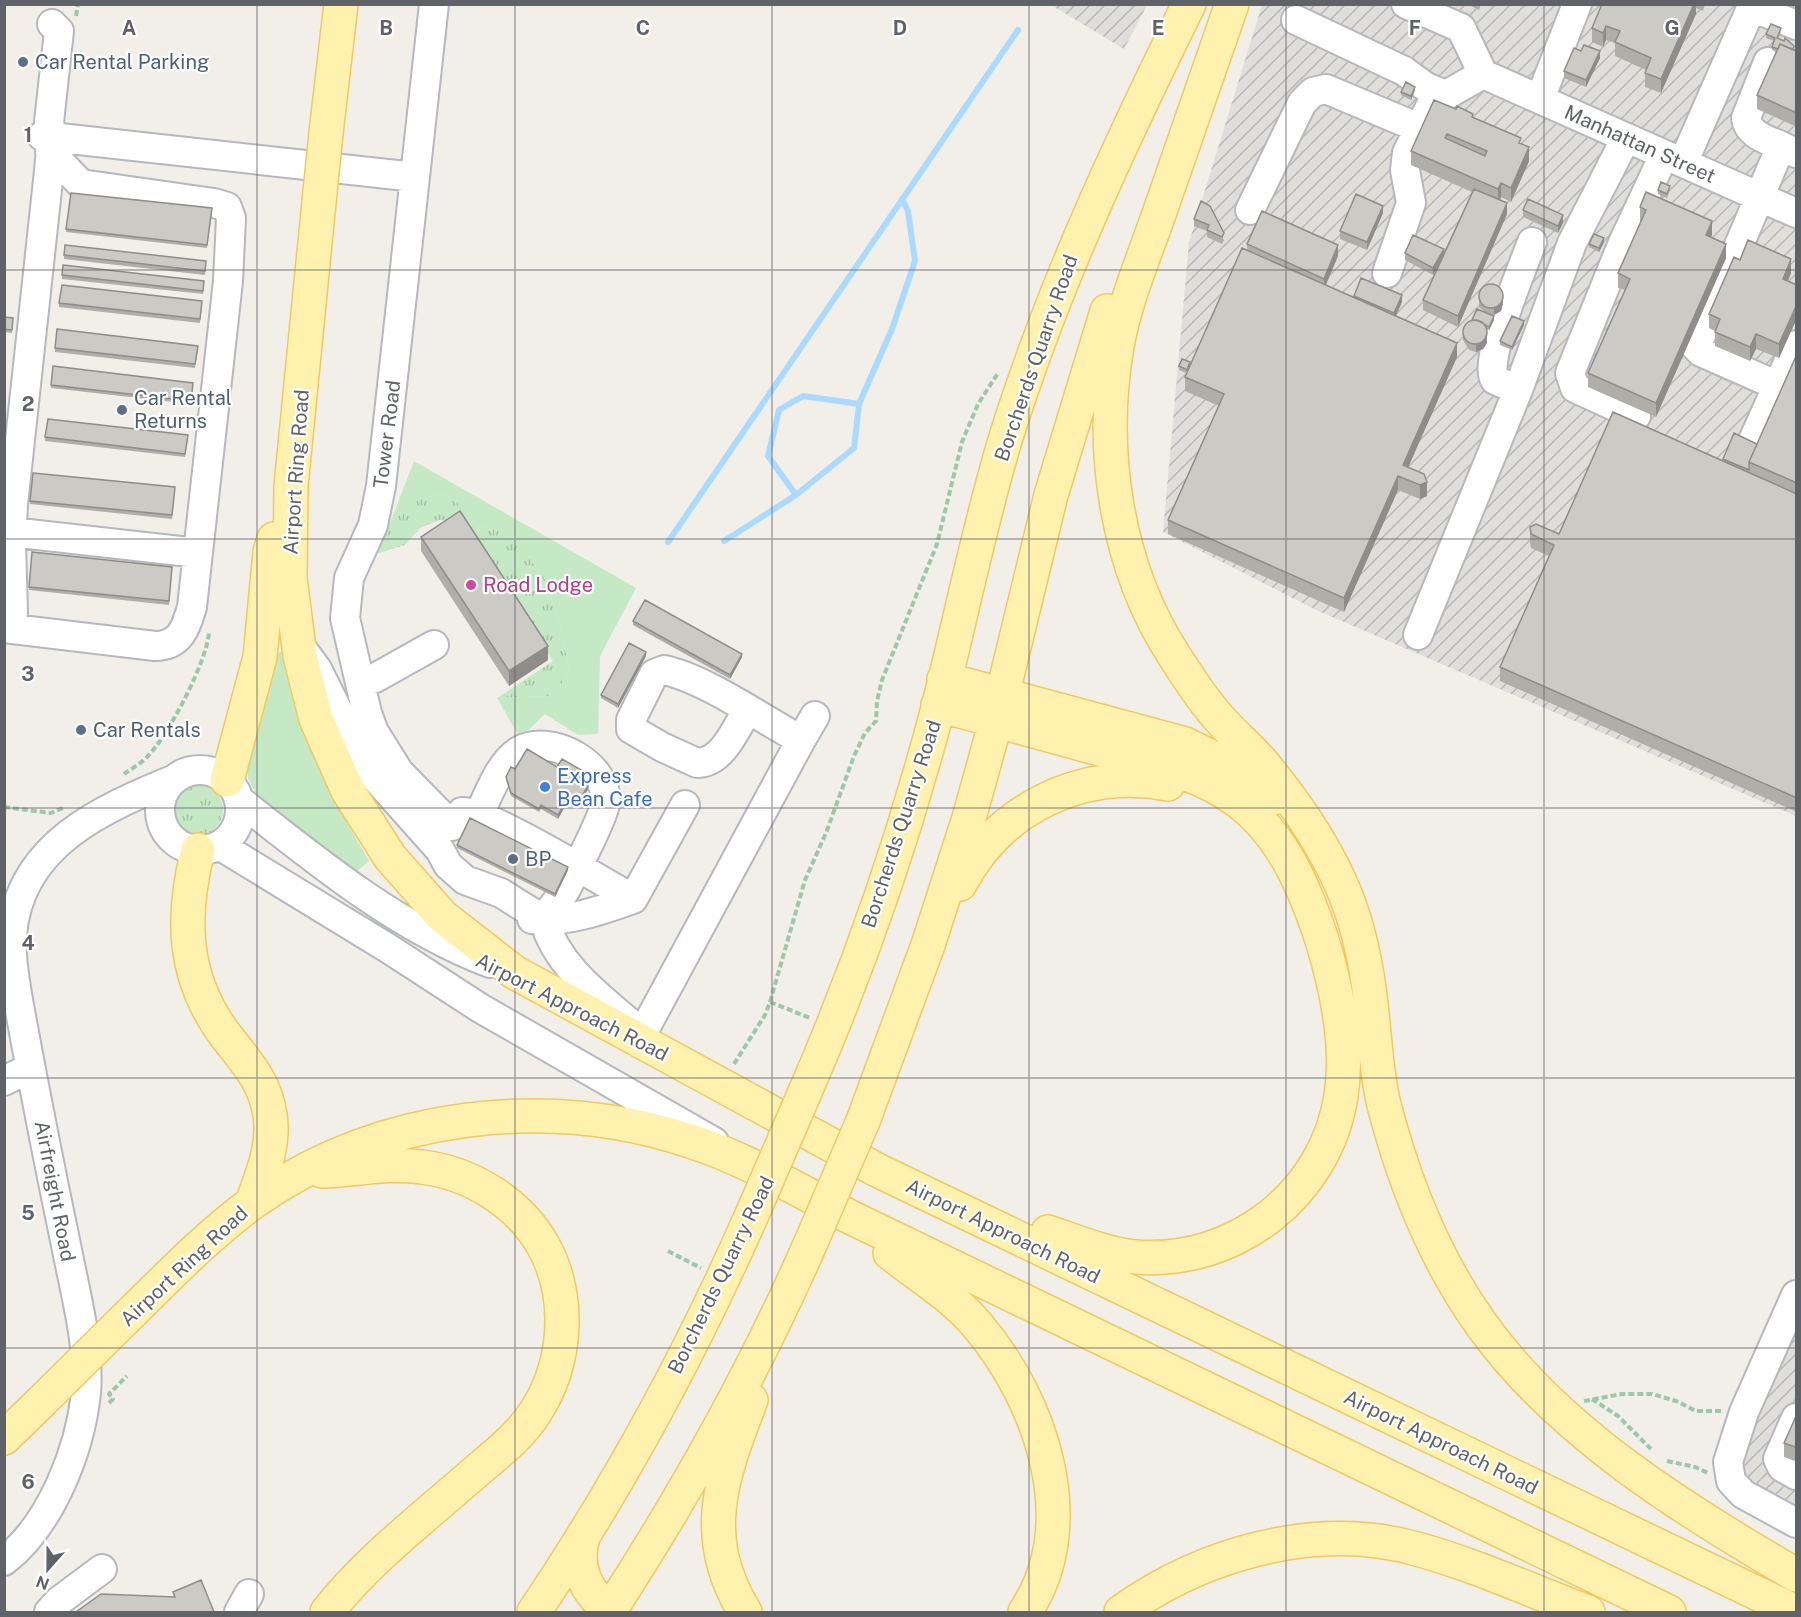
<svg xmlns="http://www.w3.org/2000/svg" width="1801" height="1617" font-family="'Public Sans',sans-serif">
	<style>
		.industrial { fill: url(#industrial-furrows) }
		.grass { fill: url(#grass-tufts) }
		.park { fill: #c5e8c5 }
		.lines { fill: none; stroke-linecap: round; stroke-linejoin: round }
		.stream { stroke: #aadaff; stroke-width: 6 }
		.minor-casing { stroke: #b5b8bc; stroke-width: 32 }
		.major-casing { stroke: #f2c960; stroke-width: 36 }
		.path { stroke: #9cc7a9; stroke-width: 4; stroke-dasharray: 6 3; stroke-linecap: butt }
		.minor { stroke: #fff; stroke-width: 28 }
		.major { stroke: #fff2af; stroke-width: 33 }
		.major-bridge-casing { stroke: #f2c960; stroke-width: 36; stroke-linecap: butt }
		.major-bridge { stroke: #fff2af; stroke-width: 33 }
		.wall { fill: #afaea9 }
		.shaded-wall { fill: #8f8d8a }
		.building { fill: #cccac5; stroke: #8f8d8a; stroke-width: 1.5; fill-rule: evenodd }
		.grid { fill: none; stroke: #5f6368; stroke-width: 1.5; stroke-opacity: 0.55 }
		.service-dot { fill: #5c6f8a; stroke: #fff; stroke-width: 2 }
		.hotel-dot { fill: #d1479c; stroke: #fff; stroke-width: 2 }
		.shop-dot { fill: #3f7fe0; stroke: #fff; stroke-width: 2 }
		.labels { text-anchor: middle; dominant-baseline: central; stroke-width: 4.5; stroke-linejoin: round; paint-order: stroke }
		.service-label { font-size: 20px; fill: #4e5e75; stroke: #fff; text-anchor: start }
		.street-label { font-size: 20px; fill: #5f6368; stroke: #fff }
		.hotel-label { font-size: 20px; fill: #b23c85; stroke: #fff; text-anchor: start }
		.shop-label { font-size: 20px; fill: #366cbe; stroke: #fff; text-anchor: start }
		.grid-label { font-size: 20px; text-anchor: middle; font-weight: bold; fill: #5f6368; stroke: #fff; stroke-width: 4.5; stroke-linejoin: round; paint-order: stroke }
	</style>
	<defs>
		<pattern id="industrial-furrows" width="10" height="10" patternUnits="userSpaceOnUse" patternTransform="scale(1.5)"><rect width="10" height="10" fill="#e0deda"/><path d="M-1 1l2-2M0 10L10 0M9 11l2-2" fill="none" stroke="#b9b8b5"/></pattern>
		<pattern id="grass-tufts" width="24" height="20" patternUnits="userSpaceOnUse" patternTransform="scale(1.5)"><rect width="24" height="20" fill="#c5e8c5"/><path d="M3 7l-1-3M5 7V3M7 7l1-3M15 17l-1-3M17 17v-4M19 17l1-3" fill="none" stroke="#a3c0a4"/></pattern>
	</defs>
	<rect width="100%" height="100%" fill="#f1efe8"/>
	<!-- industrial -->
	<path class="industrial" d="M1051 5H1147L1124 49Z
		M1262 5H1796V816L1316 610 1163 532 1189 242Z
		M1796 1279V1521L1732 1481 1734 1418Z"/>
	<!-- grass -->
	<path class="grass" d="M445 494 464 508 476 526 508 532 544 577 561 628 569 670 555 696 497 698 553 661 459 522 440 520 420 528 405 545 376 554 391 521 418 499Z
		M173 810a25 25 0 1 1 50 0a25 25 0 1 1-50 0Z"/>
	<!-- park -->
	<path class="park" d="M414 461 636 588 600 656 598 734 578 735 545 714 520 738 497 698 555 696 569 670 561 628 544 577 508 532 476 526 464 508 445 494 418 499 391 521Z
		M285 651 310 740 333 799 369 861 356 872 261 804 248 778 246 754 271 655Z"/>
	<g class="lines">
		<!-- stream -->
		<path class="stream" d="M796 495 768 456 779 410 803 396 859 404 892 329 915 261 908 211 902 199
			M724 541 796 495 854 448 859 404
			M668 542 1018 30"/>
		<!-- minor casing -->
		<g class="minor-casing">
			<path id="minor" d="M434 4 381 486 373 525 349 578 345 618 367 713 374 732 399 772 452 826
				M1406 4 1461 28 1483 74
				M1752 7 1796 25
				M1296 20 1404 71 1426 87 1445 95
				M1768 62 1746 118C1748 135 1768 140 1781 146
				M1483 74 1796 213
				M1540 99 1577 4
				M42 136 415 177
				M1683 163 1753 4
				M1250 210 1302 103 1313 92 1326 89 1419 128
				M1387 273 1411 203 1405 170 1407 153 1432 103 1483 74
				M1778 386 1701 352 1696 347 1781 146 1796 153
				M1518 390 1495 380C1482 363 1524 264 1532 242
				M1636 416 1575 388 1570 373 1622 245 1664 155
				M1750 447 1796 345
				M11 532 198 553
				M13 613 11 542 13 505 49 171 52 137 49 122 59 31 52 24
				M4 628 155 646C180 646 186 628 192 607L228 281 231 218 227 207 214 203 81 184 50 152
				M1418 635 1518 390 1572 243 1626 138
				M303 650 317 669 359 753 374 776 440 850 448 865 465 880 501 893 544 920
				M360 683 375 678 434 645
				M801 740 815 716
				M160 810a40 40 0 1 1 80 0a40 40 0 1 1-80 0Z
				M239 800C316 861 398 928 490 963
				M462 812C482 808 607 884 633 899
				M478 816C489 795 499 763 519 751 551 732 611 766 605 804 603 818 573 876 565 891 558 901 549 909 544 920 557 967 601 998 637 1029
				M219 845 386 947 480 1008 714 1142
				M532 919C566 923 602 910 633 899L685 805
				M642 1034 801 740C764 720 704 678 664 670L654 674 631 720V729L662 747 697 763C723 763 736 728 748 709
				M4 1081 30 1068
				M1796 1295 1744 1412 1728 1462 1731 1481 1743 1494 1796 1523
				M1796 1418 1778 1459 1782 1467 1796 1475
				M4 1561C51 1525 80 1450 86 1393 90 1345 75 1292 66 1245 49 1164 33 1082 18 1000 15 979 10 958 12 936 18 845 102 809 175 779
				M49 1612 59 1601 102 1569
				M239 1612 249 1594"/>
		</g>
		<!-- major casing -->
		<g class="major-casing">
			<path id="major" d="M1232 4C1208 74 1183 144 1159 214 1144 257 1125 301 1117 346 1099 450 1116 567 1175 657 1188 677 1202 699 1218 717 1234 736 1254 751 1269 771 1299 808 1328 851 1346 896 1359 929 1367 969 1371 1004 1375 1038 1376 1072 1384 1105 1404 1182 1434 1258 1481 1324 1557 1431 1684 1510 1796 1575
				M326 133 341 4
				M319 202 291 486 290 578 300 656 316 719 348 791 390 857 442 916 514 972 877 1170 1796 1612
				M944 679 1185 744 1230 766 1274 798
				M938 705C991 719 1044 734 1096 748 1146 762 1197 770 1239 802 1283 836 1305 888 1322 940 1337 989 1349 1045 1341 1096 1326 1194 1235 1265 1136 1257 1106 1254 1077 1242 1048 1232
				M227 780 260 657 270 552 274 539
				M198 850C181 917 182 978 226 1036 246 1062 265 1081 270 1115 275 1145 262 1175 252 1203
				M960 884C1000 807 1083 768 1168 784
				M805 1092C859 968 904 838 938 708 961 618 979 526 1006 437 1053 287 1119 146 1189 4
				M863 1121 928 945 969 818 996 721 1051 495 1107 311
				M322 1171C355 1170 390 1162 422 1167 471 1173 520 1203 544 1247 571 1297 567 1363 536 1411 520 1437 494 1456 472 1475 422 1519 368 1560 327 1612
				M890 1253C920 1277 953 1296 978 1326 1041 1401 1084 1523 1025 1612
				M125 1319C166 1279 206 1237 252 1203 378 1113 548 1093 693 1142 748 1160 798 1190 848 1216L1669 1612
				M4 1438 40 1403
				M584 1534C573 1566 586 1595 613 1612
				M534 1612C619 1486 693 1349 754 1210
				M609 1612C685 1495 756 1368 812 1240
				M745 1612C698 1536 722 1476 751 1400
				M1121 1612C1204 1553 1316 1521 1417 1549 1475 1565 1532 1591 1588 1612"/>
		</g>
		<!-- path -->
		<path class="path" d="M76 16 78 4
			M124 774C131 769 140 764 147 757 168 736 207 662 209 632
			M4 807 51 813 63 808
			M770 1002 805 880 826 833 854 756 865 733 876 721 877 701 882 680 937 544 962 442 978 404 998 373
			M734 1064 765 1015 770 1002 810 1018
			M668 1251 701 1268
			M1592 1399 1618 1416 1651 1449
			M1584 1401 1622 1394H1652L1676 1401 1696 1411H1722
			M109 1403 113 1399 109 1394 127 1376
			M1667 1461 1695 1467 1708 1473"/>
		<!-- minor -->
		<use href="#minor" class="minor"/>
		<!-- major -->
		<use href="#major" class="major"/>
		<!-- major-bridge casing -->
		<g class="major-bridge-casing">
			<path id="major-bridge" d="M319 202 326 133
				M754 1210 805 1092
				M812 1240 863 1121
				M40 1403 125 1319"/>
		</g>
		<!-- major-bridge -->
		<use href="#major-bridge" class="major-bridge"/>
	</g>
	<!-- wall -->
	<path class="wall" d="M1467 4H1481L1479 10Z
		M1602 4H1705L1703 11 1696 8V14L1661 93 1645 87V73L1646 70 1615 56V43L1606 40 1603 47 1592 42V28Z
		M1781 32 1778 39 1797 51V127L1757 109V95L1776 52 1772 50V47L1774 41 1766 38V34Z
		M1600 58 1586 87 1564 78V71Z
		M1415 90 1411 100 1401 95V92Z
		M1473 117 1521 144 1529 161 1511 202 1501 197 1500 200 1507 214 1458 327 1423 310V300L1437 269 1433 275 1405 260V253L1444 252 1472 192 1411 165V151Z
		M1670 189 1667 198 1658 194V190Z
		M1201 201 1224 240 1222 244 1207 237V231L1194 226V219Z
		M1640 207 1712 235 1711 237 1726 258 1656 417 1588 387V373L1625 290 1618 288V273L1641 222 1640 221Z
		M1523 210 1563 223 1558 233 1523 217Z
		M212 212 207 248 66 232V229Z
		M1383 213 1367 250 1340 239V231Z
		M1604 242 1599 252 1589 247V244Z
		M1247 244 1338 256 1326 285 1354 298V296L1402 302 1396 316 1457 357 1408 467 1427 496 1420 499 1398 490 1344 612 1168 534V520L1219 406 1185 391V377L1247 250Z
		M64 255 206 261 205 275 64 259Z
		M1740 260 1791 273 1788 281 1797 285V318L1779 358 1756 349 1750 361 1715 346V331L1709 328V314Z
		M62 275 204 285 203 294 62 279Z
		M1479 292 1503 303 1501 311 1494 315H1491L1494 320 1489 330 1485 329 1487 343 1483 349 1476 352 1469 350 1463 340V333L1472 320 1485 312 1479 307Z
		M59 303 202 305 200 323 59 307Z
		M4 317 13 318 12 333 4 332Z
		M1524 325 1512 350 1500 345V341Z
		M55 348 198 350 195 368 55 352Z
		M1797 354V812L1500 681V667L1549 556 1531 548 1530 542V527L1559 534 1723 461V459L1757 444Z
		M1190 362 1187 373 1179 370V366Z
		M51 385 193 386 191 404 51 388Z
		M45 437 188 439 185 457 45 441Z
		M175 491 172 519 30 504V501Z
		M421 537 548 660 509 686 421 551Z
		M172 570 169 605 29 590V587Z
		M633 621 742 657 730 679 633 625Z
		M646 656 618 708 601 698V695Z
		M557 767 583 775 580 781 588 789 579 805 569 799 558 819 541 809 539 812 511 796 506 780V777L515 769Z
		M457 845 568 870 555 897 457 848Z
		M1797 1414V1459L1796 1458 1795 1461 1784 1457V1443Z"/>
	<!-- shaded-wall -->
	<path class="shaded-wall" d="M1694 4H1696V14L1661 93V79Z
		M1606 26V40L1603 47V33Z
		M1600 51V58L1586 87V80Z
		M1415 87V90L1411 100V96Z
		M1529 147V161L1511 202V188Z
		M1501 183V197L1498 204V189Z
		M1507 203V214L1458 327V316Z
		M1383 206V213L1367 250V242Z
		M1563 215V223L1558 233V226Z
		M1712 221V235L1706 249V235Z
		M1604 238V242L1599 252V248Z
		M1726 244V258L1656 417V403Z
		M1338 245V256L1324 289V279Z
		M1444 249V256L1433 275V268Z
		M1791 259V273L1783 293V279Z
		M1402 295V302L1394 320V313Z
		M1503 296V303L1501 311 1494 315V308Z
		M1797 304V318L1779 358V344Z
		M1494 316V320L1489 330V327Z
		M1524 321V325L1512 350V347Z
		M1756 334V349L1750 361V347Z
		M1487 336V343L1483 349 1476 352V345Z
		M1457 343V357L1403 479V465Z
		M1398 476V490L1344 612V598Z
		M1427 482V496L1420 499V485Z
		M548 646V660L509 686V671Z
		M646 652V656L618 708V704Z
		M742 654V657L730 679V675Z
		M588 786V789L579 805V801Z
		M569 796V799L558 819V815Z
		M568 867V870L555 897V894Z
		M1796 1444V1458L1795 1461V1447Z"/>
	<!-- building -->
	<path class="building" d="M1602 4H1694L1661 79 1645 73 1651 58 1615 42 1620 31 1606 26 1603 33 1592 28Z
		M1771 24 1781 28 1777 38 1784 41 1785 38 1794 46 1793 50 1780 44 1778 49 1772 47 1775 38 1766 34Z
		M1780 44 1797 51V113L1757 95Z
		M1584 45 1600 51 1586 80 1564 71 1574 48 1581 51Z
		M1406 82 1415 87 1411 96 1401 92Z
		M1434 100 1456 109 1457 106 1473 114 1472 117 1521 138 1519 143 1529 147 1511 188 1501 183 1498 189 1411 151ZM1447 134 1487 151 1485 156 1445 138Z
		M1661 182 1670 186 1667 194 1658 190Z
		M1474 189 1507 203 1458 316 1423 300Z
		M1646 192 1712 221 1706 235 1726 244 1656 403 1588 373 1630 279 1618 273 1646 210 1640 207Z
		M71 193 212 208 207 245 66 229Z
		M1356 194 1383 206 1367 242 1340 231Z
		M1528 199 1563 215 1558 226 1523 210Z
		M1201 201 1210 206 1224 233 1222 237 1207 230 1209 225 1194 219Z
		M1262 211 1338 245 1324 279 1247 244Z
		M1594 234 1604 238 1599 248 1589 244Z
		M1413 235 1444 249 1433 268 1405 253Z
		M1748 240 1791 259 1783 279 1797 285V304L1779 344 1756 334 1750 347 1715 332 1720 319 1709 314 1734 257 1740 260Z
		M65 245 206 261 205 271 64 255Z
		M1242 248 1457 343 1403 465 1424 474 1427 482 1420 485 1398 476 1344 598 1168 520 1224 394 1185 377Z
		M63 265 204 281 203 291 62 275Z
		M1361 278 1402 295 1394 313 1354 296Z
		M1479 296a12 12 0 1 1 24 0a12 12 0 1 1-24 0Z
		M62 285 202 301 200 319 59 303Z
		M1477 309 1494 316 1489 327 1479 321 1472 320Z
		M1512 316 1524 321 1512 347 1500 341Z
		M4 317 13 318 12 330 4 329Z
		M1463 332a12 12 0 1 1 24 0a12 12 0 1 1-24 0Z
		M57 329 198 346 195 364 55 348Z
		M1797 354V483L1749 462Z
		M1182 359 1190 362 1187 370 1179 366Z
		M53 366 193 383 191 401 51 385Z
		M1613 412 1797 494V798L1500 667 1554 545 1531 534 1530 527 1536 524 1559 534Z
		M48 419 188 435 185 454 45 437Z
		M1734 433 1757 444 1749 462V470L1723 459Z
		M33 473 175 487 172 515 30 501Z
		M460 511 548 646 509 671 421 537Z
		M32 552 172 567 169 601 29 587Z
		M645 600 742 654 730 675 633 621Z
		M629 643 646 652 618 704 601 695Z
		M527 749 557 767 562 759 583 771 579 780 588 786 579 801 569 796 558 815 541 805 539 809 511 793 506 777 511 767 515 769Z
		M470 818 568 867 555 894 457 845Z
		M1797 1414V1445L1796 1444 1795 1447 1784 1443Z
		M201 1580 214 1612H76L101 1594 175 1597 173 1592Z"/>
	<!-- grid -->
	<path class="grid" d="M257 4V1612M515 4V1612M772 4V1612M1029 4V1612M1286 4V1612M1544 4V1612M4 270H1796M4 539H1796M4 808H1796M4 1078H1796M4 1348H1796"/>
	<!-- markers -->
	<g class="service-dot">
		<circle cx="23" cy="62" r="6"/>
		<circle cx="122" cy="410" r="6"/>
		<circle cx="81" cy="730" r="6"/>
		<circle cx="513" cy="859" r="6"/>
	</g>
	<circle class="hotel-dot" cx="471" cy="585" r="6"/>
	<circle class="shop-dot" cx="545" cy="787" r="6"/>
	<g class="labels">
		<!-- service labels -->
		<g class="service-label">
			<text x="35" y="62">Car Rental Parking</text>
			<text x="134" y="398">Car Rental<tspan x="134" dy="23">Returns</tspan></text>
			<text x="93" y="730">Car Rentals</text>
			<text x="525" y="859">BP</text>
		</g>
		<!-- street labels -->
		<g class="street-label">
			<text transform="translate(1640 144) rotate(24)">Manhattan Street</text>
			<text transform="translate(1036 358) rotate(-71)">Borcherds Quarry Road</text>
			<text transform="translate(387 434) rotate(-83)">Tower Road</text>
			<text transform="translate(296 472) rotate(-86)">Airport Ring Road</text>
			<text transform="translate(901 824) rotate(-72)">Borcherds Quarry Road</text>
			<text transform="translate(572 1007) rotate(27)">Airport Approach Road</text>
			<text transform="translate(55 1191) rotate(79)">Airfreight Road</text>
			<text transform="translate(1003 1231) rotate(26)">Airport Approach Road</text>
			<text transform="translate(184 1266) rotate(-43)">Airport Ring Road</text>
			<text transform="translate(721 1275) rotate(-64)">Borcherds Quarry Road</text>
			<text transform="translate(1441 1442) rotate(26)">Airport Approach Road</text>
		</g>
		<!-- hotel labels -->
		<g class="hotel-label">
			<text x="483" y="585">Road Lodge</text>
		</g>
		<!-- shop labels -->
		<g class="shop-label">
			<text x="557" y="776">Express<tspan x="557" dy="23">Bean Cafe</tspan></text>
		</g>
	</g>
	<g class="grid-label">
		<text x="129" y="35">A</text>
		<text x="386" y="35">B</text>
		<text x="643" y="35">C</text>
		<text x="900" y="35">D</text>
		<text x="1158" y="35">E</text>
		<text x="1415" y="35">F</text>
		<text x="1672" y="35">G</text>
		<text x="28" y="142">1</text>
		<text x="28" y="411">2</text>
		<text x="28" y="681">3</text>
		<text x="28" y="950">4</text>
		<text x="28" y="1220">5</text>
		<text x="28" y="1489">6</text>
	</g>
	<!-- border -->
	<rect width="1801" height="1617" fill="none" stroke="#5f6368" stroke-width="12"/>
	<!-- north arrow -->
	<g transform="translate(48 1569) rotate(201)" stroke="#ffffff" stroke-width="4.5" paint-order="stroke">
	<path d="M0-4.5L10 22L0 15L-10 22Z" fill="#5f6368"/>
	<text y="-9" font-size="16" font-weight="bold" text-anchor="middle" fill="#5f6368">N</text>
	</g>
</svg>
